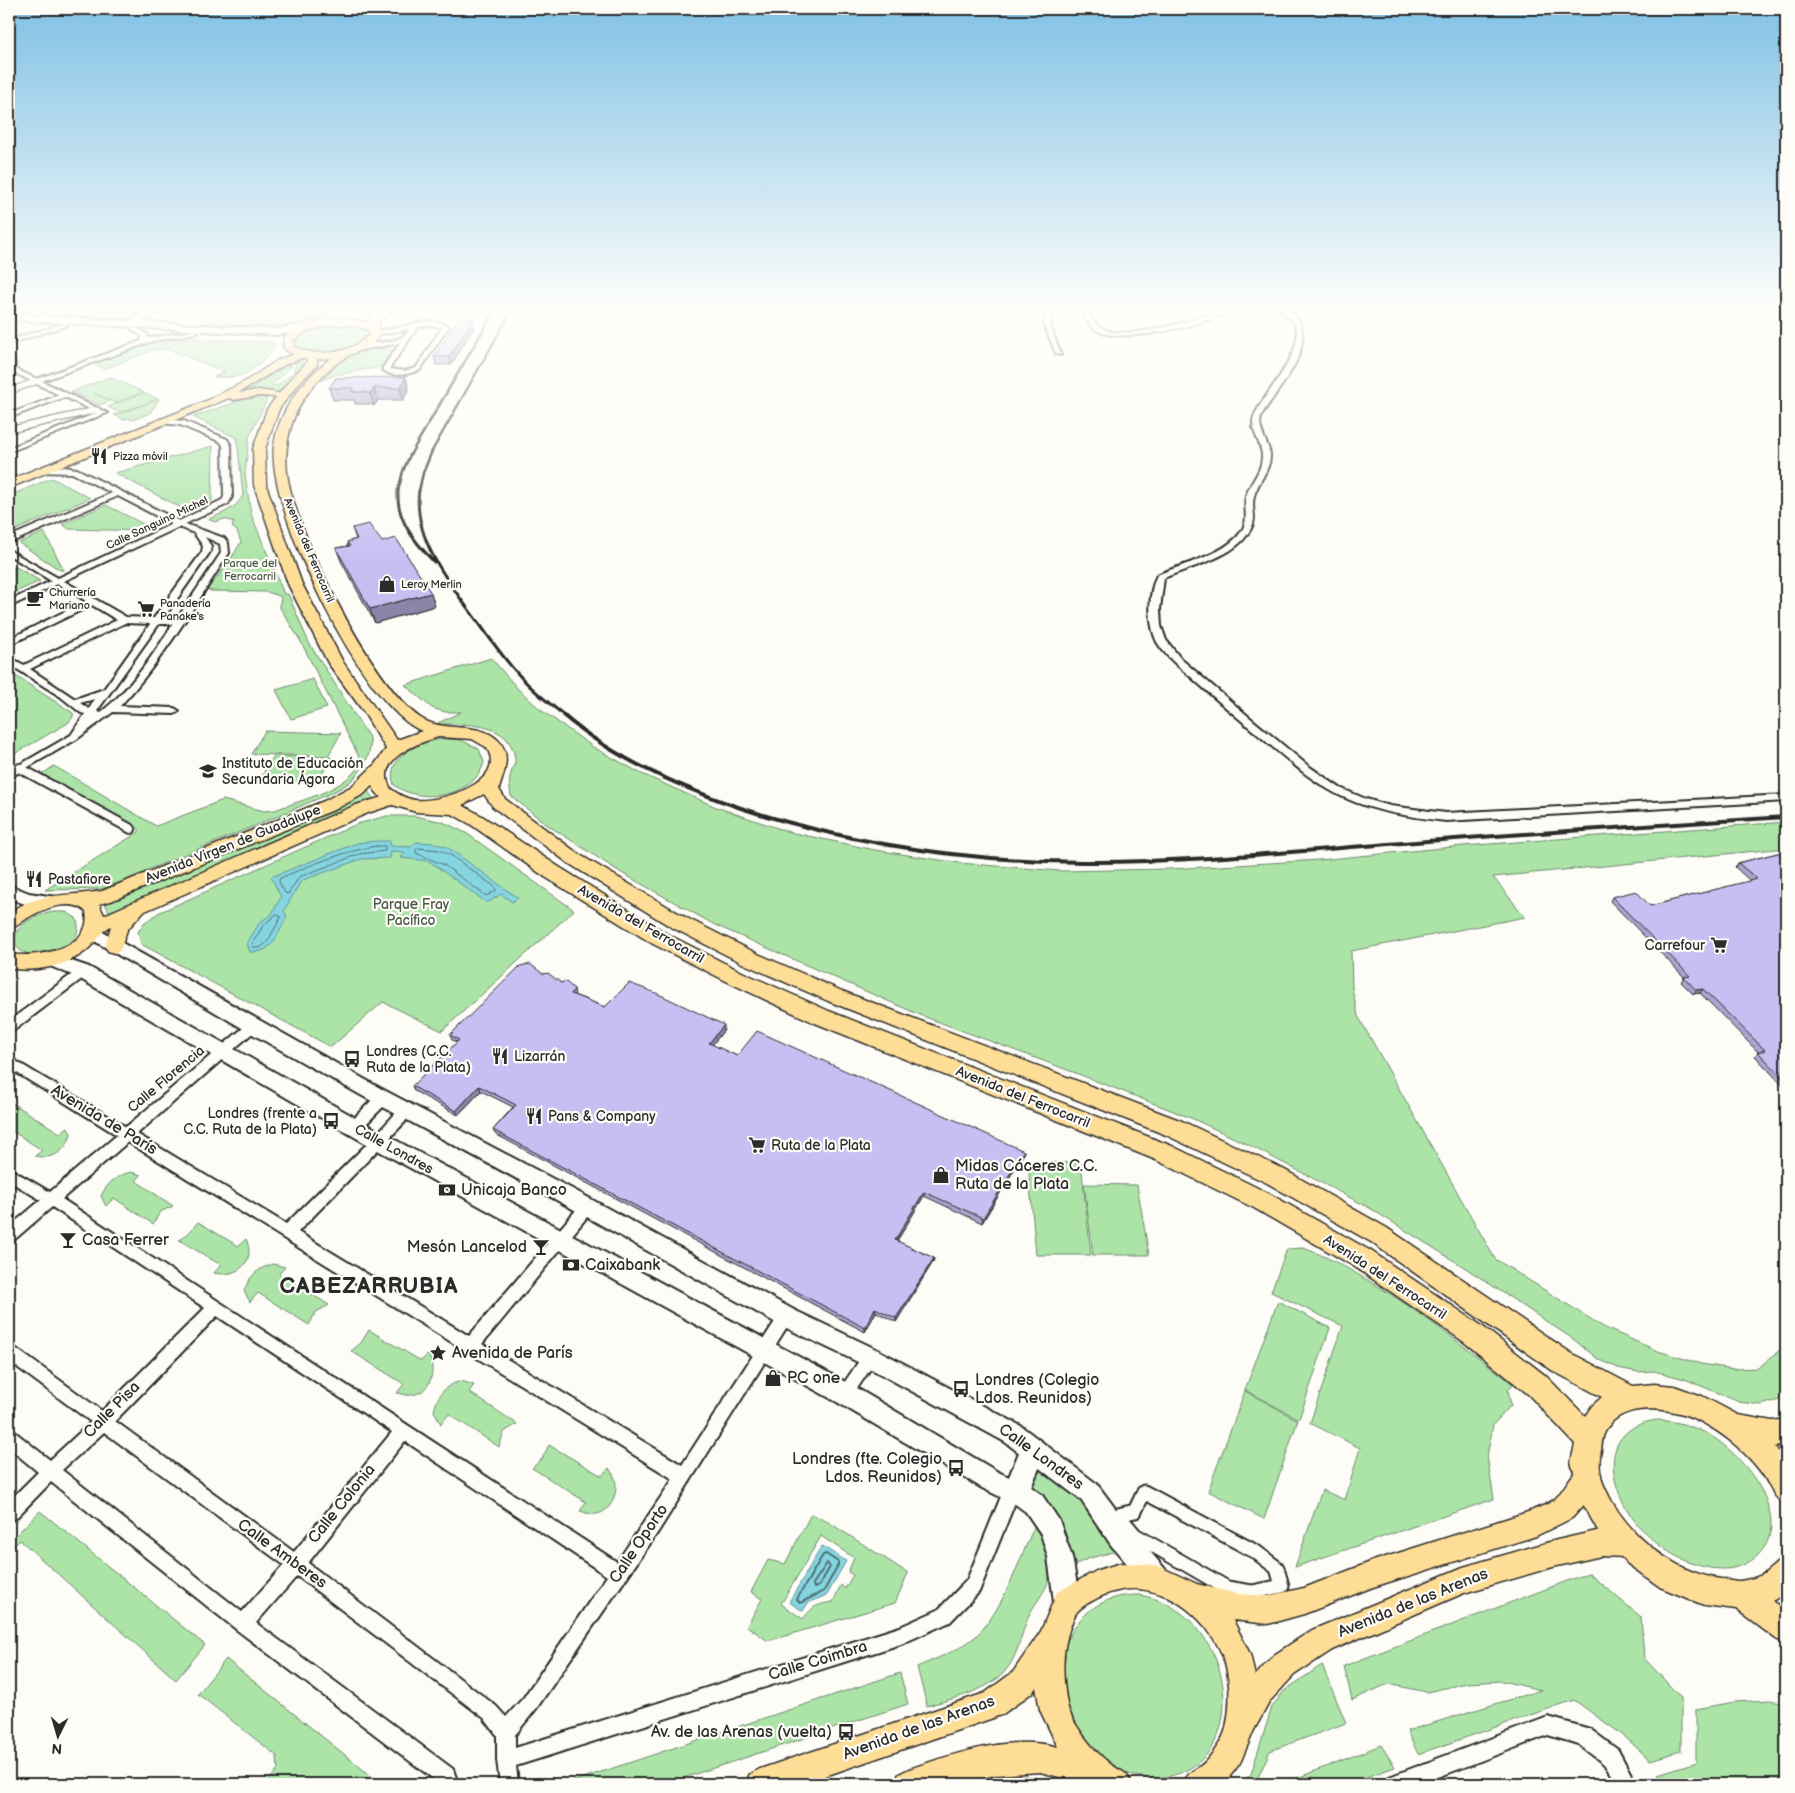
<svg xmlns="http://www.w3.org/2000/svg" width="1795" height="1793" font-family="'Balsamiq Sans',sans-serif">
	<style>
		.green { fill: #ace4a8; stroke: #6c886a; fill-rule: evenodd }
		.water { fill: #85d5e0; stroke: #619198 }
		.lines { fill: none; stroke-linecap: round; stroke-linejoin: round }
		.shore-far1 { stroke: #4f6f73; stroke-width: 1 }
		.shore { stroke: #4f6f73; stroke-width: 2 }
		.pedestrian-far2-casing { stroke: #2b2b2b; stroke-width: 8 }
		.pedestrian-far1-casing { stroke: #2b2b2b; stroke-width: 12 }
		.pedestrian-casing { stroke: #2b2b2b; stroke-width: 17 }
		.minor-casing { stroke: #2b2b2b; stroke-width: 4 }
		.secondary-casing { stroke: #2b2b2b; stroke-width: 4 }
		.primary-casing { stroke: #2b2b2b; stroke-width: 3 }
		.trunk-casing { stroke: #2b2b2b; stroke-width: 3 }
		.pedestrian-far2 { stroke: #fdfcf7; stroke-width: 5.5 }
		.pedestrian-far1 { stroke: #fdfcf7; stroke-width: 8 }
		.pedestrian { stroke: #fdfcf7; stroke-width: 13 }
		.minor { fill: #fdfcf7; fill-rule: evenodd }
		.secondary { fill: #fdfcf7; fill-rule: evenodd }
		.primary { fill: #fedd96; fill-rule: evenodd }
		.trunk { fill: #fedd96; fill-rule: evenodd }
		.rail-far2 { stroke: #2b2b2b; stroke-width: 2.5 }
		.rail-far1 { stroke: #2b2b2b; stroke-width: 3 }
		.rail { stroke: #2b2b2b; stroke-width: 4 }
		.wall { fill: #aaa5d0; stroke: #2b2b2b }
		.shaded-wall { fill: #8b86a9; stroke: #2b2b2b }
		.building { fill: #c6c0f2; stroke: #2b2b2b }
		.labels { text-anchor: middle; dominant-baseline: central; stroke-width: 4.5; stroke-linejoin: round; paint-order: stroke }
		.far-poi-label { font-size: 11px; fill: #2b2b2b; stroke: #fdfcf7; text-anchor: start }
		.far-street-label { font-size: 11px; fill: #2b2b2b; stroke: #fdfcf7 }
		.far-park-label { font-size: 11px; fill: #4b594a; stroke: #fdfcf7 }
		.poi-label { font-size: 14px; fill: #2b2b2b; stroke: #fdfcf7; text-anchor: start }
		.street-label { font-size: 14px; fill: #2b2b2b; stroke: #fdfcf7 }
		.park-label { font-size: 14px; fill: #4b594a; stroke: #fdfcf7 }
		.near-street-label { font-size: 16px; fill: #2b2b2b; stroke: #fdfcf7 }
		.near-poi-label { font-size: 16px; fill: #2b2b2b; stroke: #fdfcf7; text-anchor: start }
		.near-district-label { font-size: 22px; font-weight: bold; letter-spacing: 1px; fill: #2b2b2b; stroke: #fdfcf7 }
	</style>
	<rect width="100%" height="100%" fill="#fdfcf7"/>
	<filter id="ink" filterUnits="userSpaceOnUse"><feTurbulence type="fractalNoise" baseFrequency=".02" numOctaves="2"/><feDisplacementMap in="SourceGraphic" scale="10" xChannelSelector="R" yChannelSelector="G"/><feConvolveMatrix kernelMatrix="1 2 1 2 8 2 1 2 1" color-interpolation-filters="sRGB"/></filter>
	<g filter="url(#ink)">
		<!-- green -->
		<path class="green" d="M94 310H142L139 312 142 313 127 319 83 317Z
			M216 310 228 311 340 310 300 323 278 327 199 323Z
			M331 325H350L365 331 366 336C355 351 311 359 296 344 296 330 320 327 331 325Z
			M180 338 270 342 274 344V348C267 358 251 373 239 376 231 378 222 377 214 377L225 372 171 350 156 349 104 369 93 364 155 341Z
			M375 348H385L393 350 380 367 335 375 320 381 344 358Z
			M299 358 307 359V365L278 392H244L286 366H292L272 385 277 386 295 371 293 370 297 365 290 361Z
			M110 377 143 392 115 403 94 393 110 401 99 405 71 392Z
			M143 393 159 399 150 413 133 420 127 418 124 420 114 415 156 400 121 413 108 407Z
			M262 397 267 399 249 437 245 474 251 514 284 594H288L309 643 370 739C372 752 364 768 355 777 342 791 318 798 301 806 249 829 197 849 145 871L142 875 101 889 45 890 139 832V829L41 775 54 766 156 826 223 800 264 811 275 810C301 800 350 789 361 761L300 640 279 606 281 599 280 596 267 592 210 591 208 589 231 559 241 542 237 531 232 527 234 522 224 519 214 522 209 519C222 513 237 509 243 495L237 438 193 417 247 398Z
			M213 446 212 500 209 504 189 512 115 473Z
			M52 478 90 498 9 533V496Z
			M106 505 153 529 148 531 69 529 62 524Z
			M44 532 64 570H60L19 543Z
			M16 567 40 581 9 595V570Z
			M491 658 518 689 541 710 593 747 642 774 716 807 789 832 875 850 959 863 1060 871 1171 869 1319 860 1463 846 1786 822V848L1493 877 1525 917 1351 951 1352 988 1358 1016 1495 1259 1605 1328 1658 1351 1701 1364 1733 1369 1758 1368 1786 1345V1398L1761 1405 1739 1402 1685 1379 1654 1371 1638 1372 1618 1368 1598 1359 1573 1339 1464 1267 1368 1207 1247 1144 1191 1118 1073 1072 920 1015 715 925 620 872 546 824 511 796C510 790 509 783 510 777 511 770 516 764 515 758 510 721 465 724 436 724L461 712H445L432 708 405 685Z
			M14 675 73 713V717L68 723 9 757V678Z
			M313 679 327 708 291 719 276 690Z
			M265 731 341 733 328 756 251 754Z
			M445 739 461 740 479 749 484 762C476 797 420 805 394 785 384 756 421 741 445 739Z
			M274 756 331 757 318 782 259 780Z
			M368 791 374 800 109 912 105 903Z
			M387 816H415L443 822 466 833 574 910 442 1031 383 1002 331 1047 141 944 138 932 144 923 158 913 357 824Z
			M54 912H66L76 918C93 956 0 971 17 931 26 919 40 914 54 912Z
			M9 1101 60 1133 68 1127 71 1134C66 1152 53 1160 35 1156L42 1150 9 1129Z
			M1028 1162 1081 1163 1091 1255H1036Z
			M131 1172 141 1175 136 1181 173 1206 160 1212 153 1224 114 1198 106 1206 101 1196C108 1182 116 1176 131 1172Z
			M1084 1184 1137 1185 1149 1255H1093Z
			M198 1222 238 1246 246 1239C257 1263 236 1278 214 1273L221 1265 179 1240 189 1233Z
			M1303 1248C1327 1256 1347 1268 1369 1281 1420 1311 1466 1348 1513 1384L1508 1390 1511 1405 1493 1425 1487 1456 1494 1499 1295 1567 1322 1490 1345 1500 1360 1448 1310 1423 1343 1326 1271 1292 1287 1249Z
			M273 1264 285 1267 279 1274 329 1305 316 1312 309 1325 258 1293 250 1302 244 1291C250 1275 257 1269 273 1264Z
			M1278 1301 1330 1328 1299 1419 1245 1390Z
			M369 1330 421 1361 428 1354C437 1370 431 1394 410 1395 406 1396 401 1393 397 1393L404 1384 351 1351 361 1343Z
			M461 1381 474 1385 469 1392 517 1424 504 1432 499 1447 449 1414 441 1424 434 1411C438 1394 444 1386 461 1381Z
			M1245 1391 1298 1420 1264 1519 1208 1491Z
			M1657 1420C1676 1421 1694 1426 1711 1436 1744 1456 1795 1518 1758 1555 1749 1564 1736 1569 1723 1569 1691 1569 1658 1549 1638 1525 1608 1489 1596 1428 1657 1420Z
			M549 1445 602 1476 609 1468C611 1471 614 1475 615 1479 619 1493 610 1516 592 1514 588 1514 584 1512 580 1511L586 1502 532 1468 542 1459Z
			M1043 1467 1065 1476 1117 1551 1090 1558 1074 1565C1067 1539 1062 1527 1046 1506 1040 1498 1028 1492 1030 1480 1031 1473 1037 1470 1043 1467Z
			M40 1511 205 1645 176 1680 20 1540 9 1551V1542Z
			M811 1514 828 1522 908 1573 895 1603 768 1641 747 1626 762 1599 751 1592 768 1560 785 1564ZM821 1536 854 1558 848 1572 853 1575 845 1589 841 1585 833 1602C816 1605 814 1605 803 1619L781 1604Z
			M1035 1525C1043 1539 1052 1556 1050 1572 1049 1588 1037 1600 1030 1613 1019 1636 1019 1661 998 1678 977 1694 951 1699 927 1706L917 1667C937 1658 958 1651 975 1637 1002 1613 1020 1558 1035 1525Z
			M1588 1573 1641 1617 1644 1658 1681 1698V1751L1650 1760 1624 1736 1574 1700 1418 1754 1407 1731 1541 1690 1502 1681 1467 1683 1427 1692 1388 1684 1352 1700 1344 1666Z
			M1139 1595C1240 1611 1259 1776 1152 1778 1131 1778 1112 1768 1098 1754 1085 1742 1073 1728 1067 1711 1047 1655 1076 1594 1139 1595Z
			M226 1659 381 1784H265L278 1770 277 1756 198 1694Z
			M1322 1665 1346 1723 1270 1751 1255 1784H1241L1251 1774 1272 1707 1284 1691Z
			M900 1673 908 1704 665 1784H565Z
			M1771 1700 1786 1703V1784H1664L1658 1774 1696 1762V1709L1735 1702Z
			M1381 1745 1395 1767 1346 1784H1282Z
			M1020 1776 1045 1779 1055 1784H988Z"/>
		<!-- water -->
		<path class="water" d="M376 841H390L391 846 411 847 416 842 433 843 447 847 518 898 512 902 501 894 487 903 429 861 401 858 405 852 391 851 390 858 361 859 301 881 284 911 287 917C277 935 273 954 250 952L247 943 260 922 271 915 281 897 271 877 357 843Z
			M822 1546 846 1561 827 1595 808 1603 803 1611 789 1602Z"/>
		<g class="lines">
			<!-- shore-far1 -->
			<path class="shore-far1" d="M377 846H385V851L359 854 299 877 288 894 285 893 279 882 280 878C312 865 343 851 377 846Z
				M419 848 439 850 449 854 495 887 496 891 486 896 444 865 416 853V850Z
				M277 914 281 917 268 941 260 948 253 947 252 944 263 926Z"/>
			<!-- shore -->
			<path class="shore" d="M826 1554 838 1562V1565L824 1591 800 1603 797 1599 823 1555Z
				M827 1563 830 1567 819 1586 814 1588 813 1584Z"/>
			<!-- pedestrian-far2 casing -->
			<g class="pedestrian-far2-casing">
				<path id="pedestrian-far2" d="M9 366 14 364
					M10 391 37 381
					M9 430 97 410"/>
			</g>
			<!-- pedestrian-far1 casing -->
			<g class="pedestrian-far1-casing">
				<path id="pedestrian-far1" d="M20 768 131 829"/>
			</g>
			<!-- pedestrian casing -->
			<g class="pedestrian-casing">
				<path id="pedestrian" d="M1144 1492 1256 1552 1277 1568 1282 1586 1252 1592 1227 1588 1135 1535 1118 1515 1135 1511Z"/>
			</g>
			<!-- minor casing -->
			<g class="minor-casing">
				<path id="minor" d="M1046 310H1052L1050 325 1061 355 1056 354 1044 325Z
					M1086 310H1092L1090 316C1092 319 1095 323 1097 325 1116 342 1171 326 1192 320 1205 316 1217 310 1230 310 1207 325 1115 347 1093 328 1090 325 1087 320 1084 316Z
					M1279 310C1288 310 1296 314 1300 323 1310 349 1287 378 1273 398 1269 404 1263 411 1261 417 1257 429 1268 442 1270 454 1271 470 1258 481 1254 496 1250 513 1260 517 1247 535 1231 558 1189 567 1164 578L1160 609 1161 626 1166 640 1181 659 1248 716 1307 765 1340 788 1366 799 1390 806 1446 813 1786 795V801L1446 821C1411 817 1375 812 1343 797 1315 784 1293 764 1269 744 1246 724 1222 705 1200 685 1185 671 1167 659 1157 642 1148 624 1148 593 1157 575 1182 564 1225 555 1241 532 1250 519 1243 509 1246 496 1250 482 1262 472 1262 457 1263 444 1249 430 1254 417 1261 395 1315 344 1291 319 1288 316 1283 313 1279 310Z
					M428 321 437 322 449 326 420 370C408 374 392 379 382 369L400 343 355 351 352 349C370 338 396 349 410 329L383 334 372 333V331L392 329ZM428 325 442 327 416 368 405 371 389 369 418 327Z
					M63 324 68 325 9 344V340Z
					M134 327 147 334 148 338 194 331 197 333 153 341 42 381 107 413 9 452V448L97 413 65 397 9 418V414L59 395 9 370V366L37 379 141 341 142 336 131 329Z
					M161 419 184 421 227 439 231 446 232 497 228 504 185 524 224 538 228 543 229 553C195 605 162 661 120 706L174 708 179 711 174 714 113 712 77 739 9 778V771L71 735 85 714 81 713 61 697 9 664V657L24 665 117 620 92 605 9 645V639L86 601 58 584 9 607V601L51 581 9 555V550L58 578 172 524 118 496 12 542H9V537L112 493 72 473 41 472V468H44L64 467 77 469 179 521 222 500 224 497 223 446 221 442 180 425 161 423ZM179 527 194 533 203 546 202 552 154 618 126 617 64 581ZM205 537 220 544 221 553 177 619H163L210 552 211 546ZM125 623 150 624 104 689 75 699 30 669ZM159 624H173C153 655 130 690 100 713L97 711ZM95 699 89 709 80 703Z
					M83 968 87 969 89 972 87 975 13 1031 9 1033V1021L79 969Z
					M253 1021 257 1023 259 1026 257 1029 137 1134 286 1224 374 1137 395 1114 400 1105 405 1104 410 1105 412 1109 405 1122 298 1232 469 1336 582 1203 587 1201 592 1203 594 1207 592 1211 482 1344 682 1465 781 1312 786 1310 791 1312 793 1317 658 1532 536 1709 515 1735V1748L900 1627 938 1610 967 1580 1024 1440 1030 1438 1036 1440 1037 1444 1044 1446 1046 1452 1026 1499 1020 1501 1016 1500 979 1592 950 1622 901 1644 516 1766 518 1784H500L497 1760V1735L484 1718 297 1576 256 1623 453 1769 458 1784H440L237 1630 51 1482 15 1519 9 1521V1501L38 1472 9 1448V1430L15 1432 50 1460 91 1422 9 1361V1345L14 1347 102 1411 205 1308 52 1207 14 1240 9 1242V1227L41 1200 9 1181V1168L50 1192 117 1135 9 1068V1057L126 1127 249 1023ZM128 1142 673 1479 617 1562 62 1199ZM217 1316 392 1432 294 1552 115 1421ZM104 1432 284 1565 242 1612 62 1470ZM405 1441 607 1576 524 1697 506 1717 496 1706 308 1563Z
					M383 1093 388 1094 389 1098 388 1102 367 1123 361 1132 356 1134 351 1132 349 1128 357 1115 378 1094Z
					M870 1350 875 1352 878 1357 875 1362 850 1399 845 1402 840 1399 837 1394 840 1389 865 1352Z
					M1548 1717 1590 1729 1618 1750 1636 1784H1617L1604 1764 1578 1744 1548 1735 1420 1784H1387L1389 1777Z"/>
			</g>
			<!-- secondary casing -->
			<g class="secondary-casing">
				<path id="secondary" d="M153 310H165L140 322 276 329 308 324 313 327 308 330 276 335 9 320V314L128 321Z
					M9 885 29 893 56 897 58 901 56 905C40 910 23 904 9 898Z
					M92 926 380 1088 576 1191 794 1310 878 1350 1021 1426 1097 1484 1129 1527 1165 1569 1168 1578 1165 1587 1156 1590 1147 1587 1111 1545 1081 1500 1005 1442 862 1364 778 1324 562 1203 366 1098 247 1031 86 936 84 932 86 928Z
					M51 954 89 967 386 1135 853 1386 998 1472 1030 1486 1042 1495 1059 1520 1072 1557 1080 1602 1076 1611 1067 1615 1058 1611 1054 1602 1048 1557 1041 1534 1026 1512 1015 1504 982 1488 837 1402 372 1147 77 977 45 964 42 960 45 956Z"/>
			</g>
			<!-- primary casing -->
			<g class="primary-casing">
				<path id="primary" d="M303 351 308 354 307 356 286 364 238 393 259 390 285 394 286 396 285 398 259 396 234 400 229 398 9 488V480L206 401 246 381 278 360Z
					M378 766 384 767 386 771 364 794 336 809 111 901 99 904 104 915 356 805 392 794 398 795 400 799 398 803 368 813 143 912 127 930 120 951 114 953 108 951 105 946 111 926C101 931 100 937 92 945 73 966 35 973 9 968V954C35 958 93 950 86 912 74 898 46 908 33 915 24 919 18 927 9 929V913C39 891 68 897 102 891L324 801 352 786 372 767Z
					M1588 1462 1597 1466 1601 1475 1583 1506 1572 1518 1536 1536 1373 1587 1304 1614 1268 1624 1233 1620 1250 1654 1255 1676 1274 1655 1312 1630 1463 1567 1553 1541 1601 1530 1626 1531 1635 1535 1639 1544 1635 1553 1626 1557 1601 1556 1553 1567 1464 1593 1332 1650 1294 1675 1270 1701 1254 1730 1240 1763 1224 1784H1183C1190 1768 1196 1772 1206 1761 1214 1752 1223 1740 1226 1728 1231 1706 1231 1679 1223 1657 1207 1615 1159 1578 1113 1592 1104 1594 1082 1605 1077 1612 1075 1614 1073 1619 1072 1622 1061 1649 1062 1676 1067 1704 1071 1723 1093 1750 1108 1762 1119 1772 1126 1769 1132 1784H1086L1040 1772 995 1775 958 1784H894L899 1774 909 1769C955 1754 1010 1734 1058 1747L1040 1710 1036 1687 1033 1692 1003 1714 993 1718 802 1784H745L750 1774 760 1769 985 1693 1013 1672 1041 1631 1057 1592 1098 1570 1121 1563 1156 1565 1197 1584 1237 1594 1268 1596 1304 1588 1373 1561 1531 1511C1539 1507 1550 1504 1556 1498 1567 1486 1573 1469 1588 1462Z"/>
			</g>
			<!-- trunk casing -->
			<g class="trunk-casing">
				<path id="trunk" d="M380 310H392C381 321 377 318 379 336 371 347 363 349 352 354 327 367 304 392 294 418 287 436 285 454 287 473 294 531 372 683 419 717 442 734 478 720 498 740 512 754 504 773 499 789L505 799 580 855 685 917 758 954 842 991 1182 1121 1283 1169 1387 1228 1571 1353 1633 1386 1654 1384 1674 1386 1702 1396 1738 1415 1772 1421 1786 1419V1445L1775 1447 1786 1462V1504C1771 1497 1771 1485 1761 1472 1743 1448 1713 1424 1683 1414 1659 1407 1618 1404 1605 1432 1602 1437 1602 1444 1601 1450 1598 1463 1600 1478 1606 1490 1626 1534 1674 1573 1721 1579 1727 1579 1734 1581 1740 1581 1747 1580 1760 1577 1765 1573 1773 1567 1777 1561 1786 1558V1593L1772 1601 1786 1611V1644L1776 1639 1736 1609 1704 1605 1694 1601 1660 1587 1628 1564 1601 1536 1583 1504 1571 1462 1575 1444 1528 1394 1464 1342 1355 1267 1254 1208 1156 1160 815 1023 730 983 653 944 545 877 470 824 452 814 416 812 386 803 376 792 371 785 370 776 372 768 386 749 363 711 328 663 288 584 254 485 253 449 267 409 290 380 307 362 306 358C297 356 289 354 283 347L284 338C304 317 342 314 368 323L371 316ZM329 325H352L368 330 369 335C351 354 315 358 293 346V341L305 332ZM331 358C303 380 279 409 274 446 266 508 363 708 422 731L397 740 343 662 302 584 266 485 265 449 279 409 298 384 317 365V359ZM439 737 472 739 486 747C510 782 440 803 415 800 406 799 398 794 391 789 373 759 419 742 439 737ZM484 794 493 807 568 863 671 927 744 964 828 1001 1166 1135 1267 1183 1371 1242 1553 1371 1602 1397 1592 1406 1585 1416 1546 1376 1482 1326 1371 1251 1270 1194 1172 1146 829 1011 744 973 667 934 559 867 482 816 462 805Z"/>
			</g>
			<!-- pedestrian-far2 -->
			<use href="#pedestrian-far2" class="pedestrian-far2"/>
			<!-- pedestrian-far1 -->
			<use href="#pedestrian-far1" class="pedestrian-far1"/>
			<!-- pedestrian -->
			<use href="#pedestrian" class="pedestrian"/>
			<!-- minor -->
			<use href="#minor" class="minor"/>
			<!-- secondary -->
			<use href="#secondary" class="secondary"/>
			<!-- primary -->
			<use href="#primary" class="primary"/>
			<!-- trunk -->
			<use href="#trunk" class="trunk"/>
			<!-- rail-far2 -->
			<path class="rail-far2" d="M398 491 403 471 410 455 495 310
				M419 491 423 473 432 451 512 310"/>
			<!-- rail-far1 -->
			<path class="rail-far1" d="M398 490C396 520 414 541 434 562
				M419 490C412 541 453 588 481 626 493 643 505 660 519 675 532 690 549 703 565 716"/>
			<!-- rail -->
			<path class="rail" d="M563 715C613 758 679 787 741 808 851 844 966 861 1082 862 1189 863 1296 851 1402 843 1530 833 1658 825 1786 817"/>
		</g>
		<!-- wall -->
		<path class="wall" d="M9 310H78L69 316 9 312Z
			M473 319 474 327 451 365H436L434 357Z
			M336 378 409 389 403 400H378L374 406 370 404H355L354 400H333L329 388Z
			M352 528 382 542 435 606 375 623 341 561 336 548 348 546 347 542 356 539Z
			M1786 851V1089L1755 1056 1758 1052 1700 993 1693 994 1681 982 1684 977 1610 901 1612 897 1650 906 1750 881 1735 867 1738 863Z
			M543 974 574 989 575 994 574 995 605 1007 724 1030 712 1045 737 1056 1024 1151 1023 1155 982 1223 924 1196 897 1241 934 1258 933 1262 896 1322 876 1312 865 1332 495 1134 493 1130 513 1107 481 1091 458 1115 414 1091 412 1086 457 1042 452 1040 450 1035Z"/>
		<!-- shaded-wall -->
		<path class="shaded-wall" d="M66 310H78L69 316Z
			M473 319 474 327 451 365 449 357Z
			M406 377 409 389 403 400 400 388Z
			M374 388 378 400 374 406 370 394Z
			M431 593 435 606 375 623 370 609Z
			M1703 989 1700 993 1693 994 1696 990Z
			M724 1025V1030L710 1048 709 1043Z
			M479 1086 481 1091 458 1115 456 1111Z
			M1024 1151 1023 1155 982 1223 983 1218Z
			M924 1192V1196L895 1244V1240Z
			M934 1258 933 1262 896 1322V1318Z
			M875 1308 876 1312 865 1332V1328Z"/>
		<!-- building -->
		<path class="building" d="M458 319H473L449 357H434Z
			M406 377 400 388H374L370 394 366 392H352L354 388H329L336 378Z
			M369 524 382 542 396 538 431 593 370 609 336 548 350 546 347 542 357 539 352 528Z
			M1786 851V1081L1758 1052 1765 1050 1703 989 1696 990 1684 977 1690 976 1612 897 1636 891 1650 906 1757 879 1738 863Z
			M530 964 543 974 548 973 561 983 565 981 574 989 571 994 605 1007 629 983 656 993 724 1025 709 1043 737 1056 757 1031 1024 1151 983 1218 924 1192 895 1240 934 1258 896 1318 875 1308 865 1328 493 1130 516 1105 479 1086 456 1111 412 1086 459 1040 450 1035 520 966Z"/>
	</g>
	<!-- sky -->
	<linearGradient id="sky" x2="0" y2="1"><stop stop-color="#80c1e5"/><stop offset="0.55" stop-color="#fefefb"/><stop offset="1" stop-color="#fefefb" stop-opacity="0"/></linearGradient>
	<rect width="1795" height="561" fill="url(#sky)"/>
	<!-- icons -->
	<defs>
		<g id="restaurant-bare" transform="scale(1.35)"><path d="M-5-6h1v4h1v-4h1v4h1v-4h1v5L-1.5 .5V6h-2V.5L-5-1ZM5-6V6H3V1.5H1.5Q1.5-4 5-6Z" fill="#2b2b2b" stroke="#fdfcf7" stroke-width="2.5" paint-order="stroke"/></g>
		<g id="shop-bare" transform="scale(1.35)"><path d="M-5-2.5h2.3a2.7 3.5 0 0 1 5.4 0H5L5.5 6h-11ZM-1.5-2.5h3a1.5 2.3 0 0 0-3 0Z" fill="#2b2b2b" stroke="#fdfcf7" stroke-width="2.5" paint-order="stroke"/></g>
		<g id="cafe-bare" transform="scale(1.35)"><path d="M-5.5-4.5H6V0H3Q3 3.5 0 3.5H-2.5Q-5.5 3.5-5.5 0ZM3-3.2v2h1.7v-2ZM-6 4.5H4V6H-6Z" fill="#2b2b2b" stroke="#fdfcf7" stroke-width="2.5" paint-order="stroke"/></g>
		<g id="supermarket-bare" transform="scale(1.35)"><path d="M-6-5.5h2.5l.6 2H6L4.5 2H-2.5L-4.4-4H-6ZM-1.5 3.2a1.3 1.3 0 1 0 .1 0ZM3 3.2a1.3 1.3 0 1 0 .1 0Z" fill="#2b2b2b" stroke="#fdfcf7" stroke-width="2.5" paint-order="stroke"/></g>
		<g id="school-bare" transform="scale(1.35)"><path d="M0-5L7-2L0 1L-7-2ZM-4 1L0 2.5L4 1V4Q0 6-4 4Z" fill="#2b2b2b" stroke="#fdfcf7" stroke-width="2.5" paint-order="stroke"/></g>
		<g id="bus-bare" transform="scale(1.35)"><path d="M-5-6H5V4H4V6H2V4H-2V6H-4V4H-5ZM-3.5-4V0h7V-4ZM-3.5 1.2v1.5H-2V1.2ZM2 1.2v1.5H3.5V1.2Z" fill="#2b2b2b" stroke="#fdfcf7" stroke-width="2.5" paint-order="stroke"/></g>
		<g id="bank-bare" transform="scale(1.35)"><path d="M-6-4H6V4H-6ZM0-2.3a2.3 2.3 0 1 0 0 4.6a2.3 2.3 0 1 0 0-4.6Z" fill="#2b2b2b" stroke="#fdfcf7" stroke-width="2.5" paint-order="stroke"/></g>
		<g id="bar-bare" transform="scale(1.35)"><path d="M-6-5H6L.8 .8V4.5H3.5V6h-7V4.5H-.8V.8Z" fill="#2b2b2b" stroke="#fdfcf7" stroke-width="2.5" paint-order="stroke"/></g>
		<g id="sight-bare" transform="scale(1.35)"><path d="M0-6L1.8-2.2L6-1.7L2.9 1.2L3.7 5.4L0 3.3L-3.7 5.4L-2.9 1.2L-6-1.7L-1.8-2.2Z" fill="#2b2b2b" stroke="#fdfcf7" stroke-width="2.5" paint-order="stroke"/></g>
	</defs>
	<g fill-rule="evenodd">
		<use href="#restaurant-bare" x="99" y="456"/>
		<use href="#shop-bare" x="387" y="584"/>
		<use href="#cafe-bare" x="35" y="598"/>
		<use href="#supermarket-bare" x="146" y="609"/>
		<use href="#school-bare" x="208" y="771"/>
		<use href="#restaurant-bare" x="34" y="879"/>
		<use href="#supermarket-bare" x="1719" y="945"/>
		<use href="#restaurant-bare" x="500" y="1056"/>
		<use href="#bus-bare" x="352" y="1059"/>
		<use href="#restaurant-bare" x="534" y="1116"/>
		<use href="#bus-bare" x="331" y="1121"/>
		<use href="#supermarket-bare" x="757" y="1145"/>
		<use href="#shop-bare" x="941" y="1175"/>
		<use href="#bank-bare" x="447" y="1190"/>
		<use href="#bar-bare" x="68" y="1240"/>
		<use href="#bar-bare" x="541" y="1247"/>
		<use href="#bank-bare" x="571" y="1265"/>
		<use href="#sight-bare" x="438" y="1353"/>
		<use href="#shop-bare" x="773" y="1378"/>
		<use href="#bus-bare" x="961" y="1389"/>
		<use href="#bus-bare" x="956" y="1468"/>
		<use href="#bus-bare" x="846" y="1732"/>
	</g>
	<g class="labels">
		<!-- far-poi labels -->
		<g class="far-poi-label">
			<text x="113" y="456">Pizza móvil</text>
			<text x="401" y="584">Leroy Merlin</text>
			<text x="49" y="592">Churrería<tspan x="49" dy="13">Mariano</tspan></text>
			<text x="160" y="603">Panadería<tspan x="160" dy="13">Panake's</tspan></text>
		</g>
		<!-- far-street labels -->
		<g class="far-street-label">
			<text transform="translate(157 523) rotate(-25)">Calle Sanguino Michel</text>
			<text transform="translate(309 550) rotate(67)">Avenida del Ferrocarril</text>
		</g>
		<!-- far-park labels -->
		<g class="far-park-label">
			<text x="250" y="563">Parque del<tspan x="250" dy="13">Ferrocarril</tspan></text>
		</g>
		<!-- poi labels -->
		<g class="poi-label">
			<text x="222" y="763">Instituto de Educación<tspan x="222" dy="16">Secundaria Ágora</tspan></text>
			<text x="48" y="879">Pastafiore</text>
			<text x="1705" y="945" text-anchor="end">Carrefour</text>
			<text x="366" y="1051">Londres (C.C.<tspan x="366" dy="16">Ruta de la Plata)</tspan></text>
			<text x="514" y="1056">Lizarrán</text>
			<text x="317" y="1113" text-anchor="end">Londres (frente a<tspan x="317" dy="16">C.C. Ruta de la Plata)</tspan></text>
			<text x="548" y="1116">Pans &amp; Company</text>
			<text x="771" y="1145">Ruta de la Plata</text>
		</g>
		<!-- street labels -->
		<g class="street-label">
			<text transform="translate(233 844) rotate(-22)">Avenida Virgen de Guadalupe</text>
			<text transform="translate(641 924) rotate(30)">Avenida del Ferrocarril</text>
			<text transform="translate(166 1079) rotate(-40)">Calle Florencia</text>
			<text transform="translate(1023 1097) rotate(22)">Avenida del Ferrocarril</text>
			<text transform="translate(394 1149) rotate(29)">Calle Londres</text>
			<text transform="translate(1385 1277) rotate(33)">Avenida del Ferrocarril</text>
		</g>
		<!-- park labels -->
		<g class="park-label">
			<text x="411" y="904">Parque Fray<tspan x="411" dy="16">Pacífico</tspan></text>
		</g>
		<!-- near-street labels -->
		<g class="near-street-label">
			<text transform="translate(104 1120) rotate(31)">Avenida de París</text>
			<text transform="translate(112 1410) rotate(-45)">Calle Pisa</text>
			<text transform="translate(1041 1457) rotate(36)">Calle Londres</text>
			<text transform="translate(342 1504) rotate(-51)">Calle Colonia</text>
			<text transform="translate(639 1544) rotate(-56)">Calle Oporto</text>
			<text transform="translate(282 1554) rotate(36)">Calle Amberes</text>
			<text transform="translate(1413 1603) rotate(-22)">Avenida de las Arenas</text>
			<text transform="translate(818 1661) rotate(-17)">Calle Coimbra</text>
			<text transform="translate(919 1728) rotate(-20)">Avenida de las Arenas</text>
		</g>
		<!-- near-poi labels -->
		<g class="near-poi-label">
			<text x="955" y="1166">Midas Cáceres C.C.<tspan x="955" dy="18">Ruta de la Plata</tspan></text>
			<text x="461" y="1190">Unicaja Banco</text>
			<text x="82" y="1240">Casa Ferrer</text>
			<text x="527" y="1247" text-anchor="end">Mesón Lancelod</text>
			<text x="585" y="1265">Caixabank</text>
			<text x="452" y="1353">Avenida de París</text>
			<text x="787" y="1378">PC one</text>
			<text x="975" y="1380">Londres (Colegio<tspan x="975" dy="18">Ldos. Reunidos)</tspan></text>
			<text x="942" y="1459" text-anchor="end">Londres (fte. Colegio<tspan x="942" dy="18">Ldos. Reunidos)</tspan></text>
			<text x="832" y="1732" text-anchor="end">Av. de las Arenas (vuelta)</text>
		</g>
		<!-- near-district labels -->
		<g class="near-district-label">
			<text x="369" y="1286">CABEZARRUBIA</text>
		</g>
	</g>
	<!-- margin -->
	<rect width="1795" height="1793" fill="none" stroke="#fdfcf7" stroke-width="30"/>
	<rect x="15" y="15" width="1765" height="1763" fill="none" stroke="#2b2b2b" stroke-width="2" filter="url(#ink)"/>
	<!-- north arrow -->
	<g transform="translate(58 1736) rotate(185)" stroke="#fdfcf7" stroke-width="4" paint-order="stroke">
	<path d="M0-4L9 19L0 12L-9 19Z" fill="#2b2b2b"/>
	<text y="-8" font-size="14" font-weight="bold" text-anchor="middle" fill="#2b2b2b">N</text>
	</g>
</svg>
